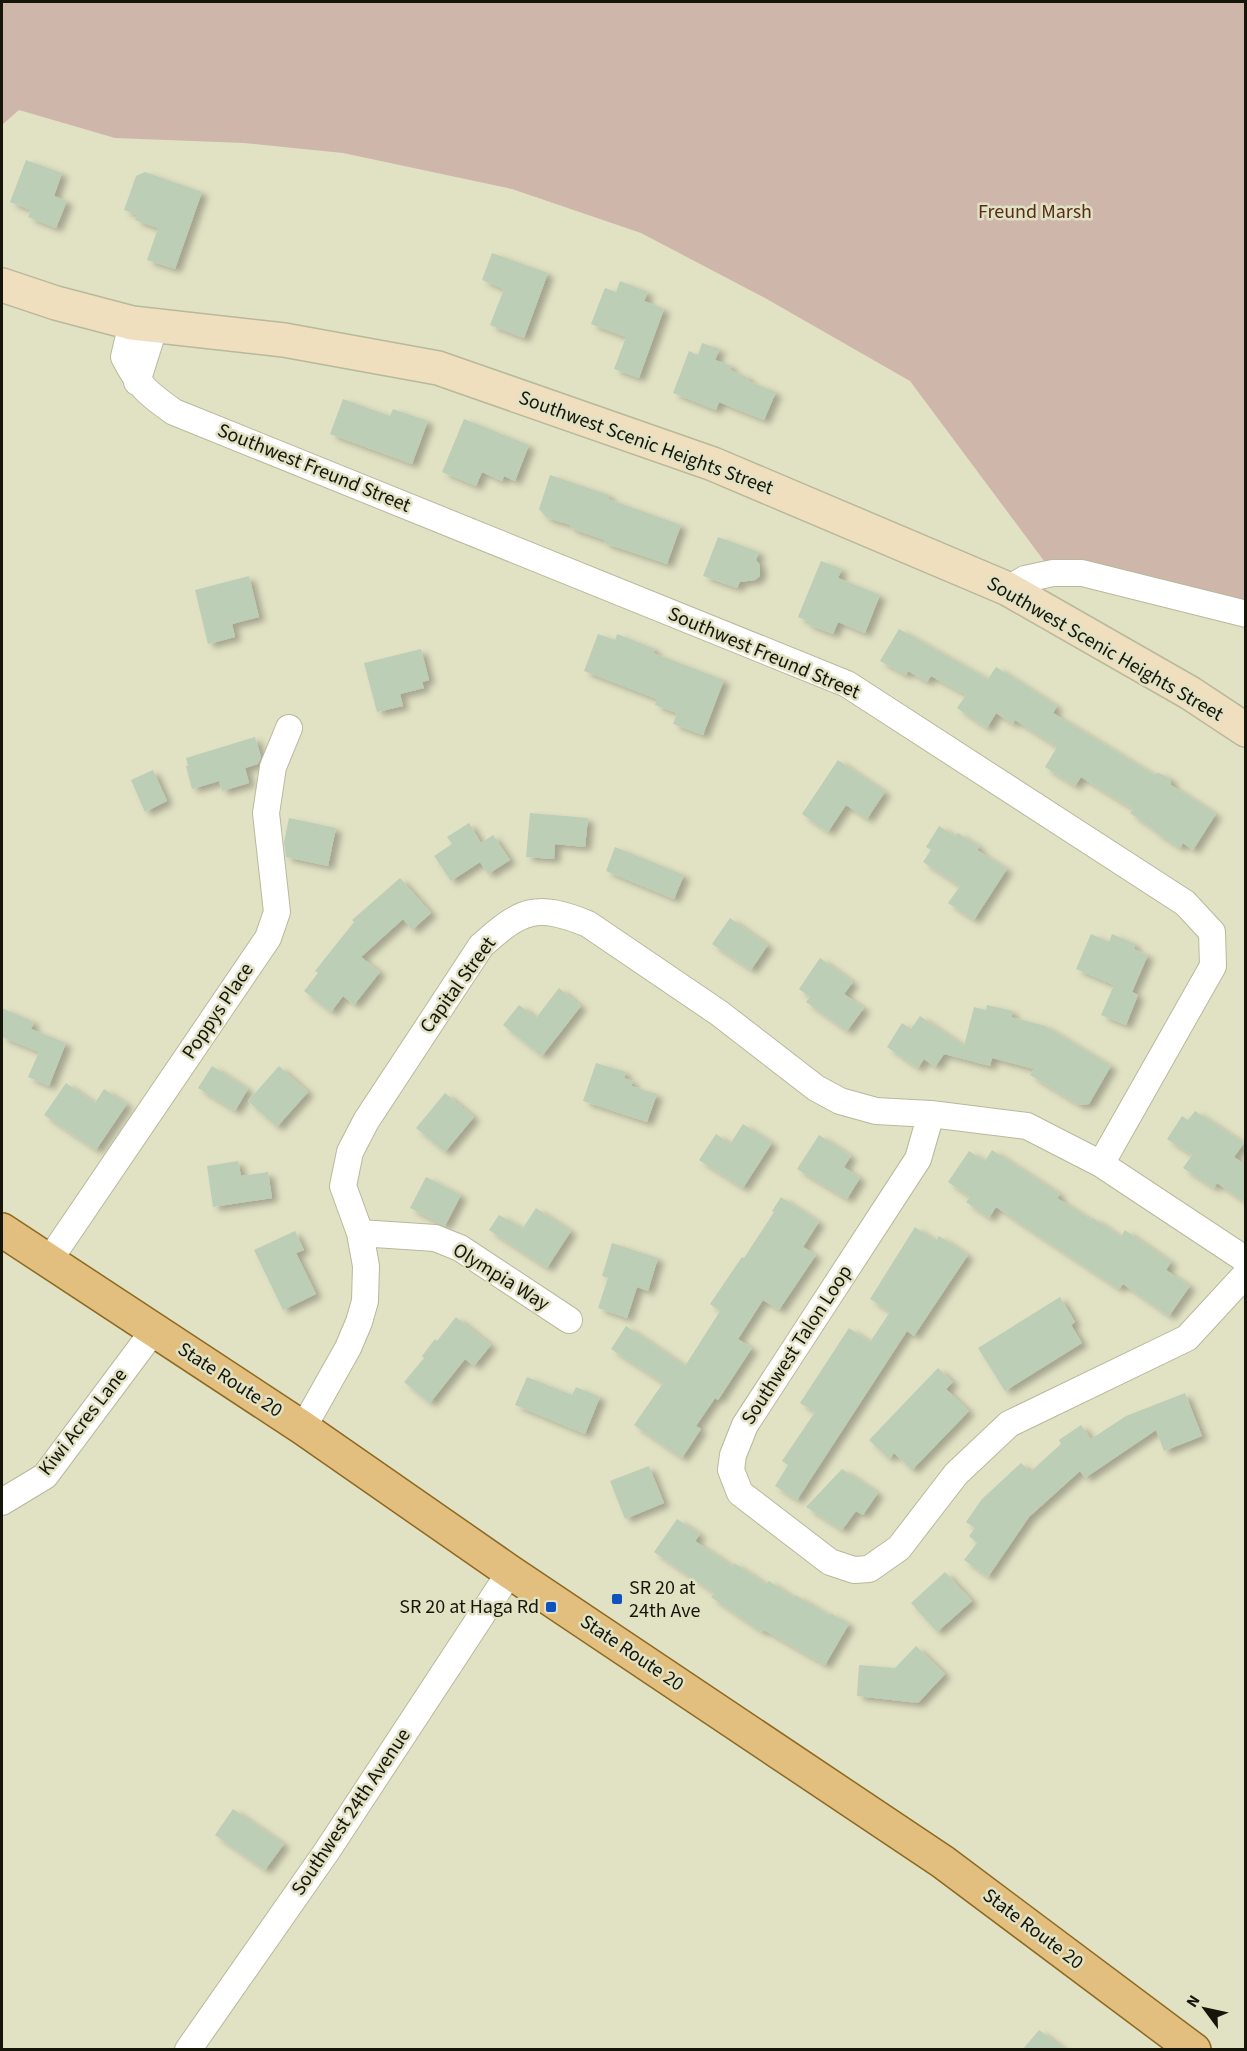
<svg xmlns="http://www.w3.org/2000/svg" width="1247" height="2051" font-family="'Source Sans 3',sans-serif">
	<style>
		.green { fill: #cfb6aa }
		.building { fill: #bcceb6; filter: url(#shadow) }
		.lines { fill: none; stroke-linecap: round; stroke-linejoin: round }
		.street-casing { stroke: #b8b89b; stroke-width: 28 }
		.secondary-casing { stroke: #b8b89b; stroke-width: 36 }
		.primary-casing { stroke: #8d681f; stroke-width: 36 }
		.street { stroke: #fff; stroke-width: 26 }
		.secondary { stroke: #f0dfbf; stroke-width: 33 }
		.primary { stroke: #e2bf7f; stroke-width: 33 }
		.poi-dot { fill: #1052bd; stroke: #e1e1c4; stroke-width: 2 }
		.labels { text-anchor: middle; dominant-baseline: central; stroke-width: 5; stroke-linejoin: round; paint-order: stroke }
		.park-label { font-size: 20px; fill: #582d17; stroke: #e1e1c4 }
		.street-label { font-size: 20px; fill: #15150a; stroke: #e1e1c4 }
		.poi-label { font-size: 20px; fill: #15150a; stroke: #e1e1c4; text-anchor: start }
	</style>
	<defs>
		<filter id="shadow"><feDropShadow dx="6" dy="4" stdDeviation="3" flood-color="#0004"/></filter>
	</defs>
	<rect width="100%" height="100%" fill="#e1e1c4"/>
	<!-- green -->
	<path class="green" d="M2 2H1245V614L1053 573 910 381 765 298 641 233 512 189 343 153 244 143 115 138 19 110 2 125Z"/>
	<!-- building -->
	<path class="building" d="M26 160 62 173 54 196 67 201 56 228 28 217 31 210 10 202Z
		M145 172 202 192 175 269 147 260 158 228 135 220 137 215 124 210 136 176Z
		M492 253 548 273 524 338 490 325 504 289 482 280Z
		M620 281 648 292 644 301 664 309 639 378 614 369 626 337 591 324 605 288 616 292Z
		M702 343 720 349 715 360 732 366 730 370 749 378 748 381 776 392 764 420 719 402 716 410 673 393 689 351 698 355Z
		M343 399 390 416 393 409 428 421 412 464 330 434Z
		M464 419 529 445 515 481 504 476 502 481 482 472 476 486 442 472Z
		M550 475 609 495 608 499 681 525 667 564 604 543 605 540 570 528 571 525 547 518 539 509Z
		M718 537 759 552 756 560 760 565V576L755 580 740 582 737 588 703 576Z
		M821 561 842 569 838 578 880 595 865 633 838 622 833 634 807 624V621L798 617Z
		M249 576 259 617 232 624 235 637 208 644 195 590Z
		M899 629 988 679 996 667 1057 706 1053 713 1153 774 1159 773 1171 779V785L1216 814 1193 850 1183 843 1180 848 1155 832 1156 831 1130 813 1133 809 1081 777 1075 786 1045 767 1057 747 1015 720 1013 724 996 713 987 728 957 708 966 695 931 676 927 682 908 671 906 675 880 661Z
		M598 634 615 640 617 634 655 649 653 653 724 680 703 735 673 724 677 713 655 705 657 699 584 671Z
		M421 649 429 680 422 682 424 688 400 694 403 706 377 712 364 663Z
		M255 737 261 757 258 764 245 768 249 783 222 791 219 781 192 789 186 766H188L186 758Z
		M838 760 885 792 867 819 846 805 828 832 802 814Z
		M153 770 167 801 145 812 131 780Z
		M530 813 588 818 585 847 555 844 554 859 526 857Z
		M289 818 336 828 328 866 286 857 284 842Z
		M469 823 481 843 493 835 510 860 488 874 480 862 451 881 434 856 452 844 447 837Z
		M939 826 955 836 958 833 980 847 977 850 1007 869 974 920 948 903 960 886 923 862 931 850 926 847Z
		M615 847 684 875 674 899 606 871Z
		M400 878 431 913 412 930 403 919 361 957 380 972 354 1005 343 996 331 1012 304 991 318 973 315 971 354 922 352 920Z
		M730 918 768 945 751 970 712 944Z
		M1091 934 1109 942 1112 934 1135 944 1134 949 1148 955 1132 992 1138 995 1126 1025 1101 1015 1114 985 1076 969Z
		M820 958 853 982 844 994 864 1008 847 1031 806 1002 810 997 799 989Z
		M559 988 581 1006 542 1056 503 1025 519 1005 536 1018Z
		M987 1005 1013 1011 1011 1017 1045 1026 1111 1066 1089 1104 1079 1105 1030 1075 1034 1069 992 1058 990 1066 944 1054 935 1067 924 1059 918 1068 887 1047 902 1023 911 1029 920 1016 964 1046 974 1007 986 1010Z
		M2 1008 34 1022 31 1029 66 1043 49 1086 28 1077 39 1052 2 1037Z
		M596 1063 626 1072 624 1078 633 1081 631 1086 657 1094 647 1122 583 1101Z
		M212 1066 248 1089 235 1111 198 1088Z
		M279 1066 308 1092 277 1127 248 1101Z
		M66 1083 95 1103 104 1089 127 1104 96 1150 44 1115Z
		M445 1093 474 1117 445 1152 416 1128Z
		M1195 1111 1244 1143 1234 1157 1245 1165V1202L1217 1183 1214 1188 1183 1168 1192 1155 1167 1139 1182 1116 1188 1120Z
		M743 1124 772 1143 743 1188 699 1160 716 1134 730 1144Z
		M819 1135 851 1156 844 1167 860 1178 847 1199 797 1169Z
		M992 1150 1060 1194 1057 1198 1091 1220 1093 1218 1121 1237 1125 1230 1171 1262 1166 1270 1190 1286 1169 1316 1123 1284 1119 1289 996 1207 989 1218 966 1202 970 1197 948 1182 969 1151 985 1161Z
		M238 1161 241 1176 268 1172 272 1198 213 1207 207 1166Z
		M426 1177 461 1195 445 1226 410 1208Z
		M781 1197 819 1222 803 1247 816 1255 779 1310 763 1300 738 1339 752 1348 718 1400 715 1398 696 1426 701 1429 682 1458 634 1425 663 1383 611 1349 626 1326 685 1366 720 1311 710 1304 742 1257 744 1258 774 1212 772 1211Z
		M536 1208 571 1231 547 1268 489 1230 499 1215 523 1228Z
		M915 1227 936 1241 939 1236 968 1255 914 1336 907 1331 797 1500 775 1486 788 1465 782 1461 815 1412 800 1403 849 1328 870 1342 890 1312 870 1299Z
		M295 1231 304 1250 296 1253 316 1294 283 1310 254 1250Z
		M612 1243 658 1258 648 1291 637 1287 627 1318 598 1308 608 1278 602 1276Z
		M1060 1297 1075 1322 1071 1325 1082 1343 1005 1391 978 1348Z
		M456 1317 491 1345 474 1366 465 1359 430 1403 404 1382 424 1358 422 1356 435 1339 437 1341Z
		M938 1368 953 1382 946 1389 969 1411 912 1470 894 1453 889 1459 869 1440Z
		M527 1377 572 1395 576 1387 600 1397 585 1434 515 1405Z
		M1185 1393 1202 1436 1164 1451 1156 1430 1085 1478 1080 1471 1029 1517 988 1577 964 1560 977 1543 969 1536 975 1528 966 1522 982 1499 1021 1463 1030 1472 1061 1444 1059 1440 1081 1425 1091 1439 1126 1416Z
		M649 1466 664 1503 625 1519 610 1481Z
		M842 1469 878 1493 863 1515 856 1511 842 1530 806 1507Z
		M677 1519 700 1534 695 1541 732 1566 734 1563 766 1584 769 1581 794 1598 795 1595 829 1615 830 1613 849 1624 825 1665 764 1630 762 1632 711 1597 714 1593 654 1552Z
		M945 1572 972 1601 937 1632 911 1603Z
		M916 1646 945 1674 918 1703 857 1696 859 1665 895 1668Z
		M233 1809 284 1844 265 1870 215 1835Z
		M1039 2030 1064 2049H1023Z"/>
	<g class="lines">
		<!-- street casing -->
		<g class="street-casing">
			<path id="street" d="M132 323 124 357C139 386 147 393 174 412L847 684 1185 903 1212 932 1213 966 1101 1164
				M137 382 155 325
				M1008 589 1025 579 1053 573H1082L1246 614
				M931 1114 918 1159 745 1425 733 1455 731 1470 740 1493 830 1562 854 1570 869 1569 899 1548 956 1474 1009 1424 1187 1338 1246 1274
				M360 1233 435 1238 460 1248 569 1320
				M48 1262 268 938 277 912 266 813 273 767 289 728
				M303 1428 348 1348 359 1322 365 1301 366 1266 360 1233 343 1186 350 1152 366 1121 481 946C522 909 536 903 588 924L719 1013 816 1088 840 1101 876 1111 931 1114 1027 1126 1101 1164 1246 1260
				M2 1502 45 1476 154 1330
				M188 2050 327 1851 510 1572"/>
		</g>
		<!-- secondary casing -->
		<g class="secondary-casing">
			<path id="secondary" d="M2 285 56 303 132 323 284 340 438 368 713 464 1008 589 1190 693 1246 730"/>
		</g>
		<!-- primary casing -->
		<g class="primary-casing">
			<path id="primary" d="M2 1230 303 1428 510 1572 943 1862 1194 2050"/>
		</g>
		<!-- street -->
		<use href="#street" class="street"/>
		<!-- secondary -->
		<use href="#secondary" class="secondary"/>
		<!-- primary -->
		<use href="#primary" class="primary"/>
	</g>
	<!-- markers -->
	<g class="poi-dot">
		<rect x="611" y="1593" width="12" height="12" rx="3"/>
		<rect x="545" y="1601" width="12" height="12" rx="3"/>
	</g>
	<g class="labels">
		<!-- park labels -->
		<g class="park-label">
			<text x="1035" y="212">Freund Marsh</text>
		</g>
		<!-- street labels -->
		<g class="street-label">
			<text transform="translate(646 443) rotate(20)">Southwest Scenic Heights Street</text>
			<text transform="translate(314 468) rotate(22)">Southwest Freund Street</text>
			<text transform="translate(1105 649) rotate(30)">Southwest Scenic Heights Street</text>
			<text transform="translate(764 653) rotate(23)">Southwest Freund Street</text>
			<text transform="translate(458 985) rotate(-54)">Capital Street</text>
			<text transform="translate(218 1011) rotate(-56)">Poppys Place</text>
			<text transform="translate(501 1277) rotate(32)">Olympia Way</text>
			<text transform="translate(797 1345) rotate(-57)">Southwest Talon Loop</text>
			<text transform="translate(230 1380) rotate(33)">State Route 20</text>
			<text transform="translate(83 1422) rotate(-52)">Kiwi Acres Lane</text>
			<text transform="translate(632 1653) rotate(34)">State Route 20</text>
			<text transform="translate(351 1812) rotate(-56)">Southwest 24th Avenue</text>
			<text transform="translate(1033 1929) rotate(37)">State Route 20</text>
		</g>
		<!-- poi labels -->
		<g class="poi-label">
			<text x="629" y="1588">SR 20 at<tspan x="629" dy="23">24th Ave</tspan></text>
			<text x="539" y="1607" text-anchor="end">SR 20 at Haga Rd</text>
		</g>
	</g>
	<!-- border -->
	<rect width="1247" height="2051" fill="none" stroke="#15150a" stroke-width="6"/>
	<!-- north arrow -->
	<g transform="translate(1205 2009) rotate(303)" stroke="#e1e1c4" stroke-width="4.5" paint-order="stroke">
	<path d="M0-4.5L10 22L0 15L-10 22Z" fill="#15150a"/>
	<text y="-9" font-size="16" font-weight="bold" text-anchor="middle" fill="#15150a">N</text>
	</g>
</svg>
